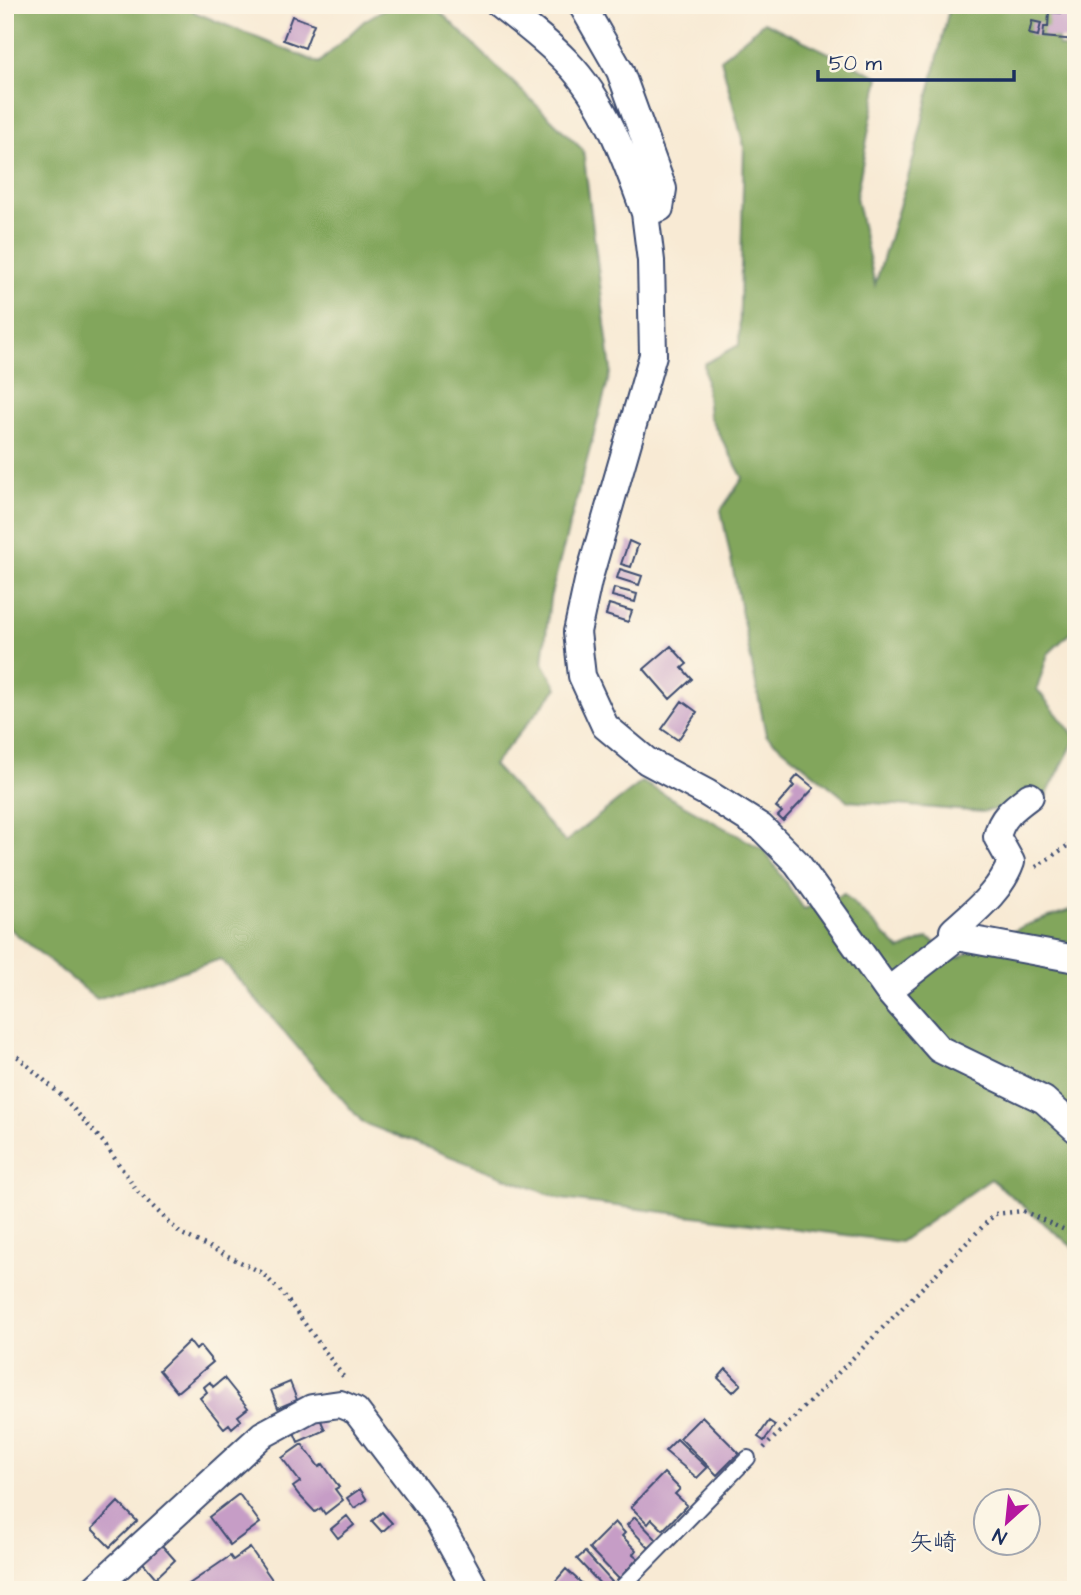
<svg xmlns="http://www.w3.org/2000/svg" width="1081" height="1595" font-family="'Architects Daughter','Klee One',sans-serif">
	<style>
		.forest { fill: #82a65b; stroke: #4e6a5c; stroke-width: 2 }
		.building { fill: #c69dc6 }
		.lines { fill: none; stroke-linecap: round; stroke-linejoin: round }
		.lane-casing { stroke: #3c4b70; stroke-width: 18 }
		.street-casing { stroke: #3c4b70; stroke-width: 30 }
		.path { stroke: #3c4b70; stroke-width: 4.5; stroke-dasharray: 2 5; stroke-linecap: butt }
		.lane { stroke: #fff; stroke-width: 14 }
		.street { stroke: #fff; stroke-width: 26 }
		.labels { text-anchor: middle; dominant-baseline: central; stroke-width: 5; stroke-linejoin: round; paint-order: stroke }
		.neighbourhood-label { font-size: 24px; fill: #1b2f5e; stroke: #fcf5e5 }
	</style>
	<rect width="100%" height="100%" fill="#fcf5e5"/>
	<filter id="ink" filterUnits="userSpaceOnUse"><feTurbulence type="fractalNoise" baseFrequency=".0143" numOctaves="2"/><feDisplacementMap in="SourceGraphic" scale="14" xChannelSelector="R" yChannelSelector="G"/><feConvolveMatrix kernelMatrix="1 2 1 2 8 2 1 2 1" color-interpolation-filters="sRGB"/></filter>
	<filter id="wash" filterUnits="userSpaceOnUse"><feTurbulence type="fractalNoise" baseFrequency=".00686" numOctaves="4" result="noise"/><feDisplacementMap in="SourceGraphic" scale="28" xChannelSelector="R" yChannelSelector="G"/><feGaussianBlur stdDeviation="1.57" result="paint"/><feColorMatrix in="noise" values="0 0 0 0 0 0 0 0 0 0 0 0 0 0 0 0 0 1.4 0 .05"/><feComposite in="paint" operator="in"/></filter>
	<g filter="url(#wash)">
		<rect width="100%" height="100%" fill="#f8ead4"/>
		<!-- forest -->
		<path class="forest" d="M5 5H192L194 12 319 63 364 21 391 5H433L583 150 611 370 550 598 543 663 557 688 493 765 565 842 642 782 764 850 804 909 844 894 900 950 928 938 958 958 1026 925 1076 908V1250L991 1179 900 1242 561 1199 363 1123 221 959 97 999 5 925Z
			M950 5H1057L1058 46 1076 50V627L1048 654 1037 689 1076 738 1044 800 982 812 848 801 766 735 721 510 743 478 709 416 704 364 739 345 744 146 721 59 764 22 879 77 856 197 875 285 914 157Z"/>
		<g id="blocks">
			<!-- building -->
			<path class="building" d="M1062 5 1076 7V40L1043 37 1044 27H1048L1049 12 1061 13Z
				M292 16 314 24 305 48 283 40Z
				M1032 21 1041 23 1038 36 1029 34Z
				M629 541 638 545 631 567 621 564Z
				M620 569 642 576 639 585 617 578Z
				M614 588 637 594 635 602 612 596Z
				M609 604 632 611 628 622 606 615Z
				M671 646 687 664 682 668 692 679 670 699 644 669Z
				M682 701 697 712 678 740 662 729Z
				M798 775 814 788 783 821 778 816 782 812 776 807 794 786 791 783Z
				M189 1341 196 1350 200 1346 213 1362 177 1392 159 1370Z
				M726 1369 741 1384 733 1392 718 1378Z
				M224 1378 248 1408 238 1416 241 1420 232 1428 229 1424 224 1428 200 1398 207 1392 204 1387 210 1382 213 1387Z
				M290 1382 297 1400 278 1408 271 1390Z
				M318 1414 325 1430 298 1442 291 1425Z
				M702 1416 739 1453 717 1475 680 1438Z
				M769 1421 775 1425 764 1441 758 1437Z
				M677 1439 707 1468 697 1478 665 1451Z
				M302 1444 319 1467 323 1464 339 1487 335 1489 343 1500 325 1514 321 1508 315 1512 299 1495 293 1487 300 1482 282 1458Z
				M664 1473 680 1489 675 1494 687 1505 663 1530 652 1519 648 1524 631 1507Z
				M360 1489 367 1500 354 1508 347 1498Z
				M239 1494 260 1523 230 1545 209 1517Z
				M118 1502 137 1521 110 1547 92 1529Z
				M382 1512 392 1523 382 1532 372 1521Z
				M347 1516 354 1525 338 1538 331 1529Z
				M635 1517 657 1540 649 1548 627 1525Z
				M615 1522 625 1533 622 1536 636 1550 633 1554 638 1558 619 1579 589 1548Z
				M158 1541 175 1560 156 1578 139 1558Z
				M250 1548 278 1588 275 1590H192L189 1584 230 1556 233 1560Z
				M585 1552 612 1582 605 1589 577 1559Z
				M566 1569 589 1590H548Z"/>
		</g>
	</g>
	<g filter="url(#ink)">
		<use href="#blocks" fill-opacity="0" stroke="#3c4b70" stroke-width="2"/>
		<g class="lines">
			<!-- lane casing -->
			<g class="lane-casing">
				<path id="lane" d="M619 1590 748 1458"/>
			</g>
			<!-- street casing -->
			<g class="street-casing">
				<path id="street" d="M500 5C522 22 546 40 566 61 606 102 626 160 645 213
					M582 5 620 71 663 189 660 208 645 213 651 261 653 355 588 581 577 632 582 676 605 726 647 761 707 793 761 827 797 863 888 991 939 1049 1044 1100 1076 1129
					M1030 796C1014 808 1001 817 997 837L1011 862C1001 891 975 911 953 931L957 937 1076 959
					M888 991 957 937
					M93 1590 262 1435 312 1408 340 1404 356 1411 435 1515 476 1590"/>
			</g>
			<!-- path -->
			<path class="path" d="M1036 867 1076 840
				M5 1050 18 1057 63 1097 104 1143 138 1192 180 1233 261 1272 284 1295 345 1379
				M764 1448 995 1214 1023 1211 1076 1235"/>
			<!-- lane -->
			<use href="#lane" class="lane"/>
			<!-- street -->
			<use href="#street" class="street"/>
		</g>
	</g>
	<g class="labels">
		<!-- neighbourhood labels -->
		<g class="neighbourhood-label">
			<text x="933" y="1543">矢崎</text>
		</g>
	</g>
	<!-- margin -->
	<rect width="1081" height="1595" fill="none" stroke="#fcf5e5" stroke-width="28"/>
	<!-- north arrow -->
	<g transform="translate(1007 1522) rotate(207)"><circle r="33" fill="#fcf5e5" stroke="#a2a6af" stroke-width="2"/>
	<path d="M0-5L12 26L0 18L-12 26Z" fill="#b5179e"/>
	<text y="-10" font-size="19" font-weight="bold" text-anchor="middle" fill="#1b2f5e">N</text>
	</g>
	<!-- scale -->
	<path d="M818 70v10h196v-10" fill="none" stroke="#1b2f5e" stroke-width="3.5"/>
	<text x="829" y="70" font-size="21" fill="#1b2f5e" stroke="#fcf5e5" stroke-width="5" paint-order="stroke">50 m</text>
</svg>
